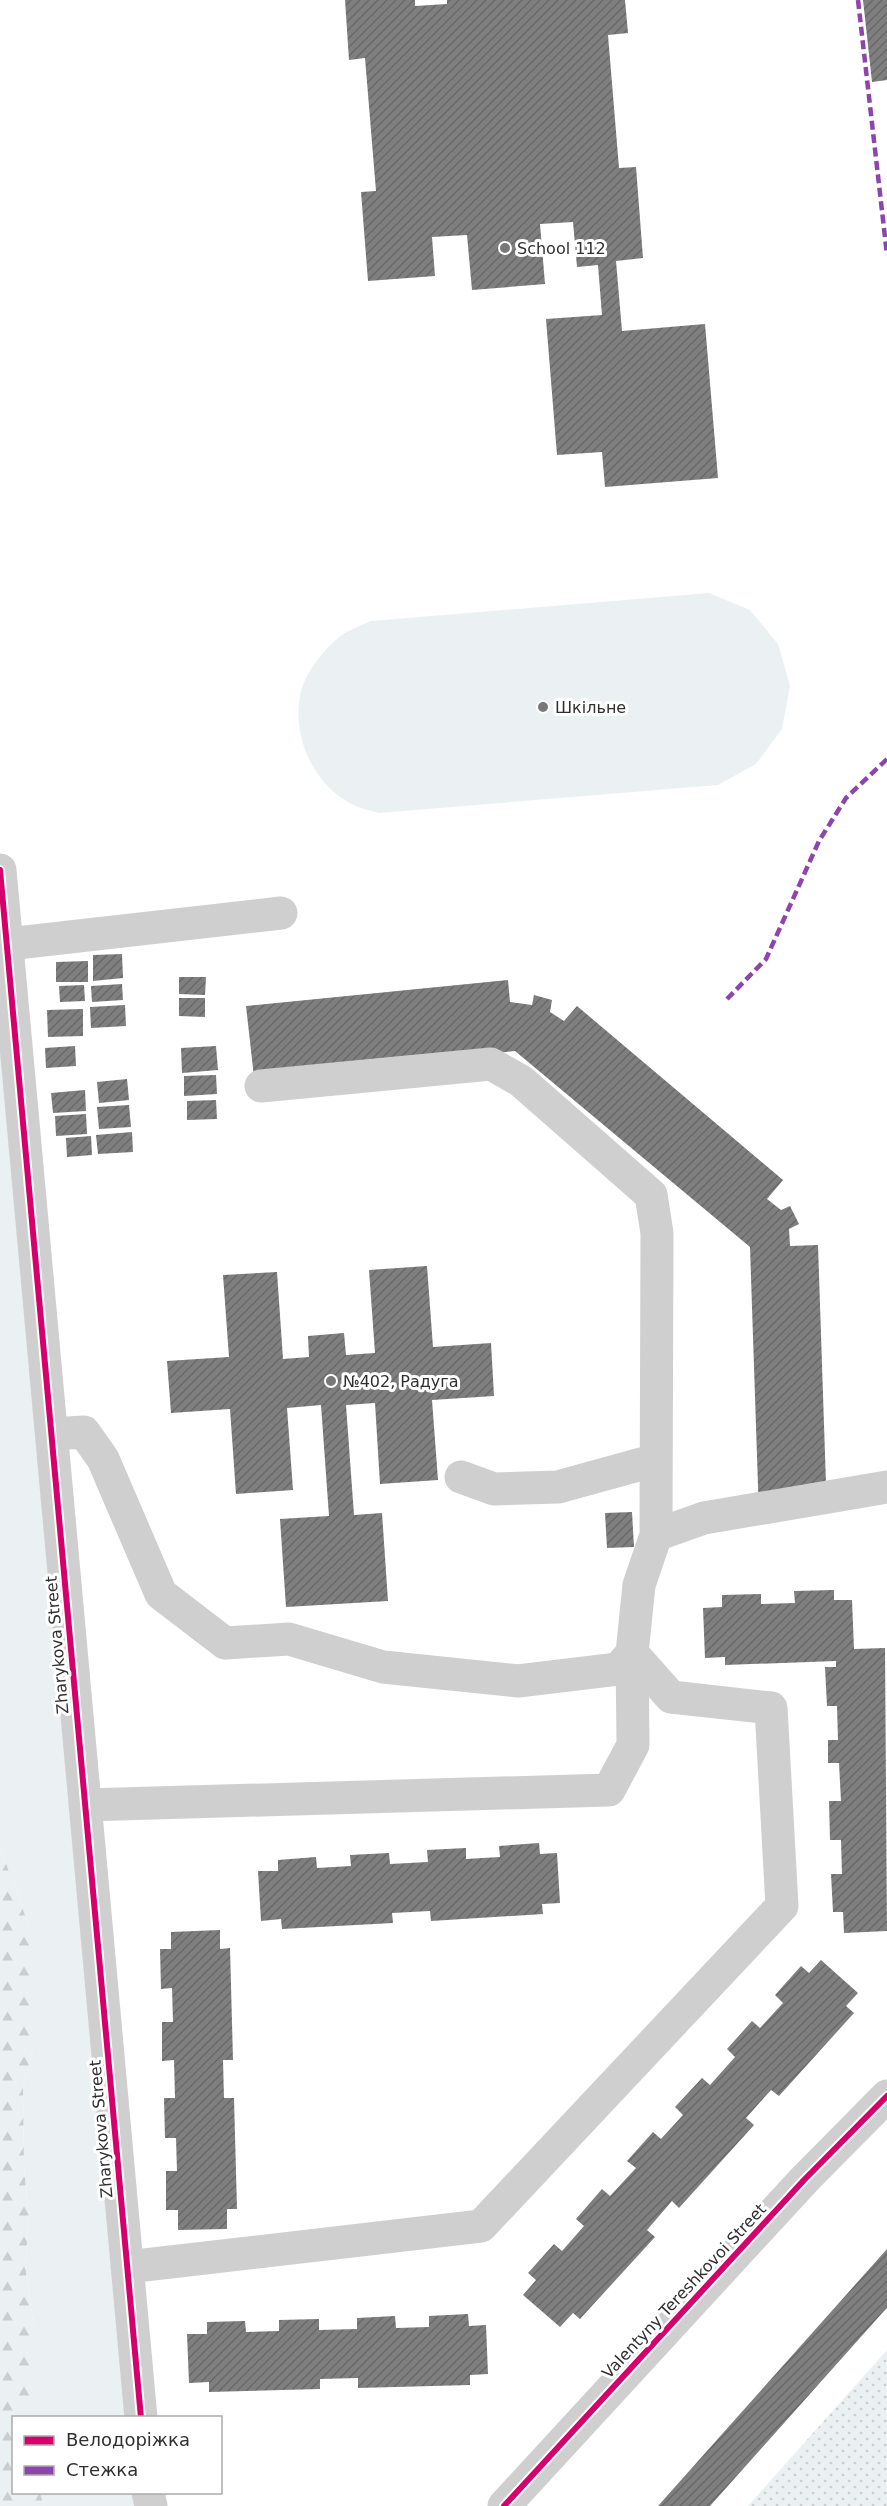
<svg xmlns="http://www.w3.org/2000/svg" width="887" height="2506" font-family="'DejaVu Sans',sans-serif">
	<style>
		.grass { fill: #ebf0f3 }
		.forest { fill: url(#forest-firs) }
		.garden { fill: url(#garden-dots) }
		.building { fill: url(#building-hatch) }
		.lines { fill: none; stroke-linecap: round; stroke-linejoin: round }
		.minor { stroke: #cfcfcf; stroke-width: 33 }
		.quiet { stroke: #8e44ad; stroke-width: 4.5; stroke-dasharray: 9 4.5; stroke-linecap: butt }
		.cycleway-casing { stroke: #fff; stroke-width: 10 }
		.cycleway { stroke: #d6006c; stroke-width: 6 }
		.poi-dot { fill: #787878; stroke: #fff; stroke-width: 2 }
		.labels { text-anchor: middle; dominant-baseline: central; stroke-width: 6; stroke-linejoin: round; paint-order: stroke }
		.poi-label { font-size: 16px; fill: #303030; stroke: #fff; text-anchor: start }
		.street-label { font-size: 16px; fill: #303030; stroke: #fff }
	</style>
	<defs>
		<pattern id="forest-firs" width="22" height="20" patternUnits="userSpaceOnUse" patternTransform="scale(1.5)"><rect width="22" height="20" fill="#ebf0f3"/><path d="M5 1l3.5 6h-7zM16 11l3.5 6h-7z" fill="#caced1"/></pattern>
		<pattern id="garden-dots" width="8" height="8" patternUnits="userSpaceOnUse" patternTransform="scale(1.5)"><rect width="8" height="8" fill="#ebf0f3"/><path d="M2 2h.1M6 6h.1" fill="none" stroke="#caced1" stroke-width="1.8" stroke-linecap="round"/></pattern>
		<pattern id="building-hatch" width="6" height="6" patternUnits="userSpaceOnUse" patternTransform="scale(1.5)"><rect width="6" height="6" fill="#7f7f7f"/><path d="M-1 1l2-2M0 6l6-6M5 7l2-2" fill="none" stroke="#686868"/></pattern>
	</defs>
	<rect width="100%" height="100%" fill="#fff"/>
	<!-- grass -->
	<path class="grass" d="M709 593 750 610 778 644 790 686 782 729 756 764 718 785 379 813C369 810 357 808 348 802 311 781 291 733 301 691 307 670 322 652 338 638 346 631 360 626 371 621Z
		M0 870 141 2417H34V2329L25 2265 29 2220 24 2168 23 2087 34 2045 29 1926 0 1847Z
		M40 2493H148L151 2506H44Z"/>
	<!-- forest -->
	<path class="forest" d="M0 1847 29 1926 35 1991 34 2045 23 2087 24 2168 29 2220 25 2265 34 2329V2417L14 2418V2492L40 2493 44 2506H0Z"/>
	<!-- garden -->
	<path class="garden" d="M887 2350V2506H748Z"/>
	<!-- building -->
	<path class="building" d="M345 0H415V6L447 4V0H625L628 33 608 35 619 168 636 167 643 258 616 261 622 331 705 324 718 478 605 487 602 452 557 455 546 319 602 315 598 265 577 267 573 222 540 224 545 284 472 290 467 235 432 237 435 276 368 281 361 192 376 191 365 58 349 60Z
		M863 0H887V80L872 82Z
		M122 954 123 978 93 981V955Z
		M88 961V982H56V962Z
		M179 977H206L205 995 179 994Z
		M508 980 510 1002 532 1005 534 995 552 1000 550 1012 564 1021 577 1006 783 1180 767 1199 781 1210 790 1206 799 1224 789 1229 790 1246 818 1245 827 1514 759 1516 750 1247 515 1051 254 1077 246 1006Z
		M122 984 123 1000 92 1002 91 986Z
		M84 985 85 1001 60 1002 59 986Z
		M179 998H205V1017L179 1016Z
		M125 1005 126 1026 91 1028 90 1007Z
		M83 1009V1036L48 1037 47 1010Z
		M75 1046 76 1066 46 1068 45 1048Z
		M216 1046 218 1070 182 1073 181 1048Z
		M216 1075 217 1094 184 1096V1076Z
		M127 1079 129 1100 99 1103 97 1082Z
		M85 1090 86 1111 53 1113 51 1093Z
		M216 1100 217 1119 187 1120V1101Z
		M129 1105 131 1127 99 1129 97 1107Z
		M86 1114 87 1134 56 1136 55 1116Z
		M132 1132 133 1152 98 1154 96 1135Z
		M91 1136 92 1155 67 1157 66 1138Z
		M427 1266 433 1347 491 1343 494 1396 432 1400 438 1480 380 1484 375 1403 346 1405 354 1515 382 1513 388 1601 286 1607 280 1519 329 1516 321 1405 287 1408 293 1490 236 1494 230 1409 171 1413 167 1361 229 1357 223 1275 277 1272 283 1359 309 1357 308 1336 344 1333 346 1355 375 1353 369 1270Z
		M632 1512 634 1547 607 1548 605 1513Z
		M834 1590V1600H852L854 1649 885 1648 887 1931 844 1933 843 1912H833L831 1874H842L841 1840H830L829 1801H841L839 1763H828V1740H838L837 1706H827L825 1667H836V1661L725 1665V1657L705 1658 703 1608 722 1607V1595L761 1594V1604L795 1603 794 1591Z
		M539 1843 540 1854 557 1853 560 1903 542 1904 543 1914 431 1921 430 1911 392 1913 393 1923 282 1929 281 1919 261 1921 258 1871H278V1860L316 1857 317 1868 351 1866 350 1855 389 1853 390 1864 428 1862 427 1850 466 1848V1859L500 1857 499 1846Z
		M220 1930V1949L230 1948 233 2060H223L224 2098H234L237 2209H227V2229L178 2230V2210H166V2171H177L176 2138H165L164 2098H175L174 2060 162 2061V2022H173L172 1988 161 1989 160 1949H171V1932Z
		M821 1960 858 1993 846 2006 854 2013 779 2096 771 2090 746 2118 754 2125 679 2208 672 2201 647 2230 655 2237 580 2319 573 2313 560 2327 523 2295 536 2280 528 2273 554 2244 562 2251 584 2226 576 2219 602 2189 610 2196 636 2168 627 2161 653 2132 661 2139 683 2115 675 2107 702 2078 710 2085 735 2057 727 2049 752 2021 760 2028 783 2003 775 1995 801 1966 809 1973Z
		M887 2249V2308L884 2311 710 2506H658Z
		M468 2314 469 2326 486 2325 488 2374 470 2375V2385L358 2388V2378L320 2379V2389L209 2392V2382L189 2383 187 2334H207V2322L245 2321 246 2332 279 2331V2320L319 2319V2330L357 2329V2318L395 2316 396 2328 429 2327V2316Z"/>
	<g class="lines">
		<!-- minor -->
		<path class="minor" d="M0 870 141 2418
			M8 944 281 913
			M261 1086 491 1064 521 1081 651 1195 657 1233 656 1535
			M52 1434 84 1432 103 1459 161 1594 225 1643 289 1639 383 1667 518 1681 618 1669 632 1653 639 1585 656 1535 704 1518 887 1487
			M461 1477 494 1489 558 1487 656 1460
			M85 1805 609 1790 633 1745 632 1653
			M127 2267 481 2226 782 1906 771 1708 671 1697 632 1653
			M148 2492 151 2506
			M504 2506 804 2180 887 2096"/>
		<!-- quiet -->
		<path class="quiet" d="M858 0 887 255
			M727 999 766 959 819 841 846 798 887 759"/>
		<!-- cycleway casing -->
		<g class="cycleway-casing">
			<path id="cycleway" d="M0 870 141 2418
				M504 2506 804 2180 887 2096"/>
		</g>
		<!-- cycleway -->
		<use href="#cycleway" class="cycleway"/>
	</g>
	<!-- markers -->
	<g class="poi-dot">
		<circle cx="505" cy="248" r="6"/>
		<circle cx="543" cy="707" r="6"/>
		<circle cx="331" cy="1381" r="6"/>
	</g>
	<g class="labels">
		<!-- poi labels -->
		<g class="poi-label">
			<text x="517" y="248">School 112</text>
			<text x="555" y="707">Шкільне</text>
			<text x="343" y="1381">№402, Радуга</text>
		</g>
		<!-- street labels -->
		<g class="street-label">
			<text transform="translate(57 1645) rotate(-95)">Zharykova Street</text>
			<text transform="translate(101 2129) rotate(-95)">Zharykova Street</text>
			<text transform="translate(684 2291) rotate(-47)">Valentyny Tereshkovoi Street</text>
		</g>
	</g>
	<!-- legend -->
	<rect x="12" y="2416" width="210" height="78" fill="#ffffff" stroke="#acacac" stroke-width="1.5"/>
	<rect x="24" y="2436" width="30" height="9" fill="#d6006c" stroke="#acacac" stroke-width="1.5"/>
	<text x="66" y="2446" font-size="18" fill="#303030">Велодоріжка</text>
	<rect x="24" y="2466" width="30" height="9" fill="#8e44ad" stroke="#acacac" stroke-width="1.5"/>
	<text x="66" y="2476" font-size="18" fill="#303030">Стежка</text>
</svg>
